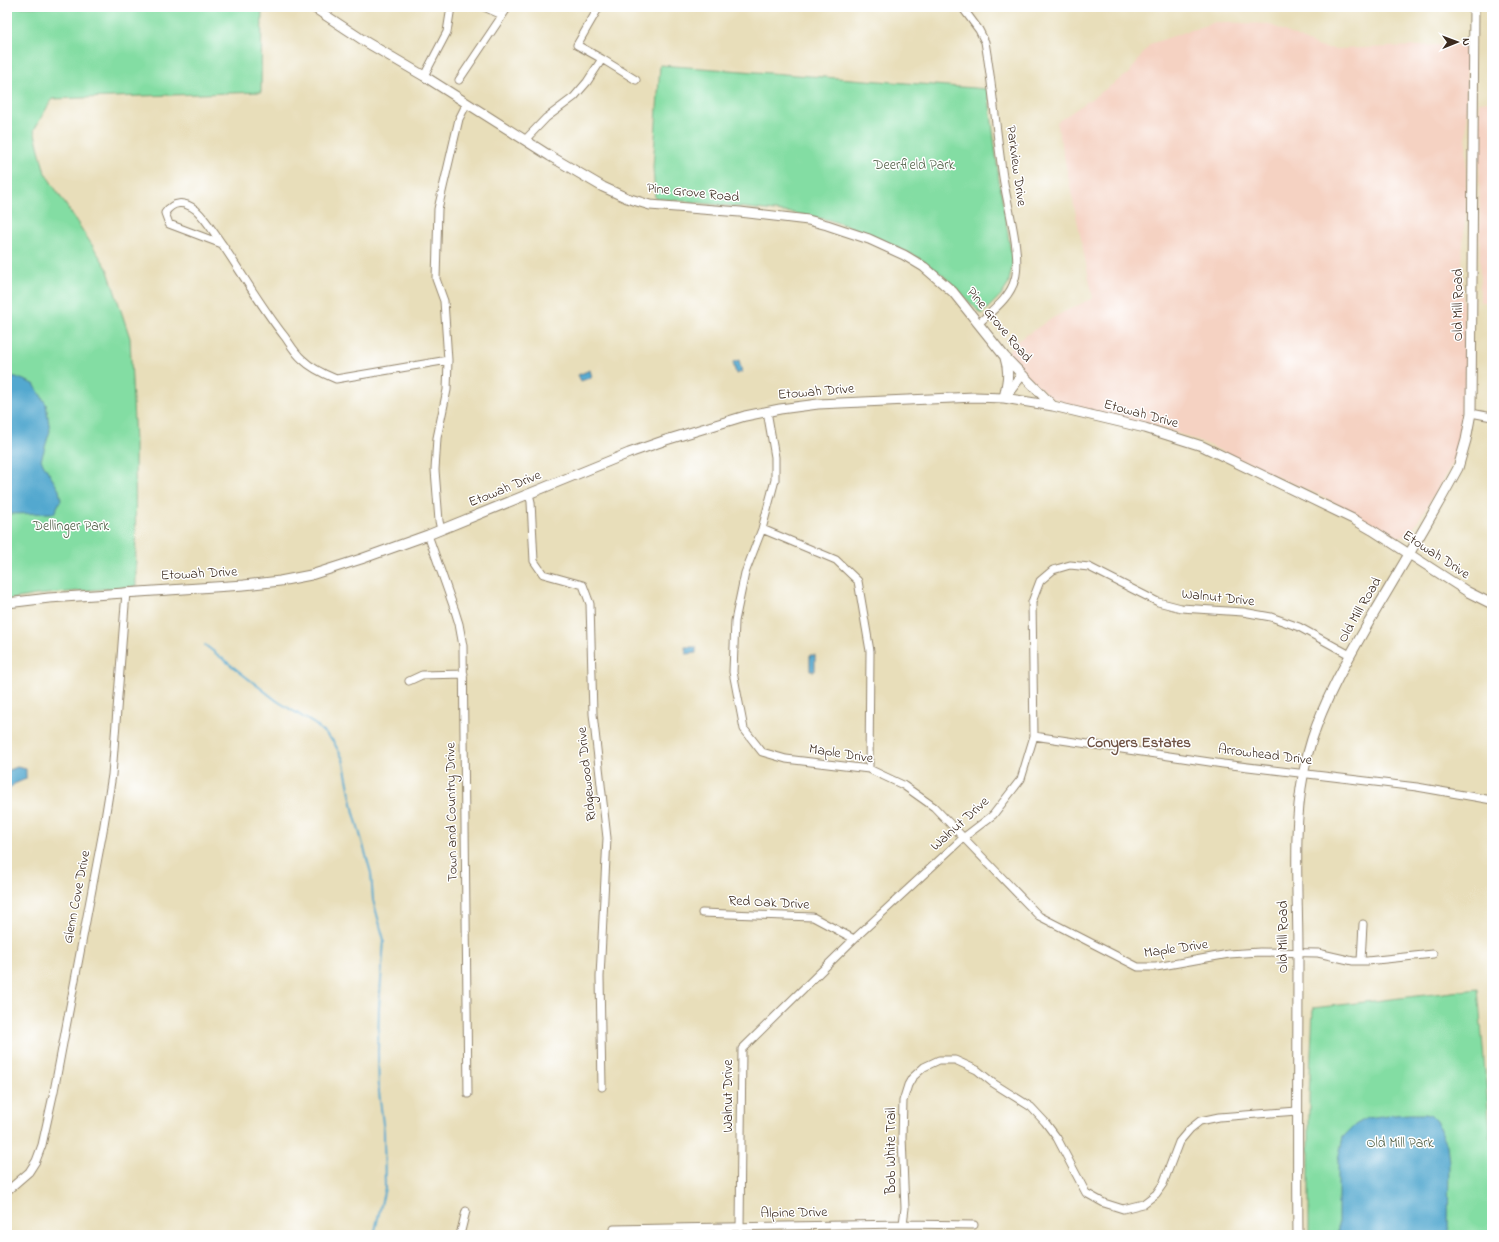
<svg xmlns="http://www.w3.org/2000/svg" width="1499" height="1242" font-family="'Indie Flower',sans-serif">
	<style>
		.built { fill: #f5d2c2 }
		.green { fill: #83dda3; stroke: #5f8460 }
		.water { fill: #53a8cf; stroke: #476976 }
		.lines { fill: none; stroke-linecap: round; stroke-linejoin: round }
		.stream { stroke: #53a8cf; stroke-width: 2 }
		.minor-casing { stroke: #92846c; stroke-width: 9 }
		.tertiary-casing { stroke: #92846c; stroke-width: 11 }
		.minor { stroke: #fff; stroke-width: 7 }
		.tertiary { stroke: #fff; stroke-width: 9 }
		.labels { text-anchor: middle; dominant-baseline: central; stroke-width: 3; stroke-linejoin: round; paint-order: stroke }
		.park-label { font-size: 14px; fill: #516046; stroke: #fff }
		.street-label { font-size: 14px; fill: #3b2a1e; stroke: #fff }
		.neighbourhood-label { font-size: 15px; font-weight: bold; fill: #6f5345; stroke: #fff }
	</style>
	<rect width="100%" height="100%" fill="#fff"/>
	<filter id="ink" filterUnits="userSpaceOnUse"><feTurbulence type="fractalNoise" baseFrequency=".025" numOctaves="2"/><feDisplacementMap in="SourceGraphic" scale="8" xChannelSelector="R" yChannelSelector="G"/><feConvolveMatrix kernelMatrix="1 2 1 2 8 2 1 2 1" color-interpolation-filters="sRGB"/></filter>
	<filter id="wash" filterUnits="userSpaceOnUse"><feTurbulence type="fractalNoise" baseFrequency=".012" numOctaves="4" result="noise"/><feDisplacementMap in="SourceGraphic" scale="16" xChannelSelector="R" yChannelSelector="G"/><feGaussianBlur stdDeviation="0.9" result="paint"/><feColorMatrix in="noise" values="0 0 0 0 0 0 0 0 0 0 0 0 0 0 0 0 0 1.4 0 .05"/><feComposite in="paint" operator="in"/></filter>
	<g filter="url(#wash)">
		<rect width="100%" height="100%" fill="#e8deba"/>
		<!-- built -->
		<path class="built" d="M1215 22 1269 24 1319 47 1337 49 1467 44 1466 211 1462 256 1464 323 1466 331V414L1453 463 1409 536 1396 537 1324 497 1275 476 1202 442 1165 429 1084 410 1066 404 1049 396 1016 365 1008 351 1016 342 1049 320 1070 309 1093 298 1057 122 1128 74 1150 44Z
			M1492 101V302H1480L1479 102Z"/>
		<!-- green -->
		<path class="green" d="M7 7H262L261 92 52 99 34 130 45 173 107 268 130 338 135 443 136 586 36 595 7 600Z
			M660 65 988 89 999 180 1013 264 1008 285 1002 294 982 314 979 312 951 283 938 271 919 258 874 236 851 227 829 220 793 213 655 198 653 167Z
			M1478 989 1492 1153V1235H1309V1097L1313 1008Z"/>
		<!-- water -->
		<path class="water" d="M739 360 742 372 736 374 733 362Z
			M590 370 592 377 581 381 578 375Z
			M7 376 16 377 34 384 46 404 50 431 41 460 59 490 61 500 54 513 7 514Z
			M685 647H696V653L686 654Z
			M810 655H815V671H810Z
			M17 767 26 769V779L14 784 7 792V771Z
			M1409 1114H1424L1430 1115 1436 1121 1447 1145 1449 1162 1448 1235H1338V1159L1343 1137 1355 1125 1367 1118 1381 1116Z"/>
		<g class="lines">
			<!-- stream -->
			<path class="stream" d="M205 645 277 701 316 725 333 741 343 759 354 813 371 873 373 900 384 940 379 1007 378 1052 379 1092 384 1132 385 1188 374 1235"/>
		</g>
	</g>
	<g filter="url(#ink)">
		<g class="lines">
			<!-- minor casing -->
			<g class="minor-casing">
				<path id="minor" d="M484 7 502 15
					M599 7 577 45 602 59
					M962 7 979 30 985 42C993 87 996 132 1003 177 1007 205 1022 254 1015 279 1010 298 993 310 979 323
					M424 76 447 32 451 7
					M459 80 508 7
					M525 140 546 118 574 97 587 82 602 59 636 80
					M222 244 169 224 165 213C173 201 184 201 196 210 206 219 214 233 222 244 243 275 262 308 285 337 290 344 295 353 302 359 310 367 326 375 336 379L448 360
					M767 411 775 457V480L762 529 745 573 735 621 733 672 744 729 762 752 786 759 869 769 903 785 934 807 1039 916 1138 967H1156L1229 954 1260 952 1318 953 1353 961H1367L1433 954
					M1471 413 1492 417
					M529 494 531 502 534 561 543 574 583 585 590 604 593 714 607 838 600 977 602 1087
					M762 529 836 560 858 581 870 651 869 769
					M441 530 439 521 435 470 437 438 447 390 448 360 444 301 436 279 438 209 459 119 467 103
					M428 535 455 611 459 624 463 646 468 1094
					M409 681 422 675 464 674
					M1034 736 1223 764 1417 787 1492 800
					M702 913 813 917 854 939
					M1361 961 1363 924
					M7 1191 29 1172 36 1161 42 1145 54 1091 103 831 112 775 126 592
					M903 1224 905 1208 902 1138 903 1101 908 1085 912 1078 924 1067 939 1060H955L977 1070 993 1083 1031 1107 1045 1122 1057 1138 1086 1193 1104 1203 1123 1209 1143 1204 1156 1194 1163 1184 1179 1142 1190 1129 1200 1121 1219 1117 1297 1111
					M740 1227 742 1049 854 939 963 838 993 815 1021 779 1034 736 1032 602 1040 581 1053 570 1070 565 1089 567 1158 602 1181 608 1243 612 1271 617 1299 627 1350 655
					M614 1229 903 1224 974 1225
					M460 1235 466 1211"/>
			</g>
			<!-- tertiary casing -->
			<g class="tertiary-casing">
				<path id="tertiary" d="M313 7 366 42 424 76 550 156 603 187 627 198 650 205 740 212 808 220 827 225 869 239 904 255 924 267 953 292 1005 357 1053 406
					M1005 397 1022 375
					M1004 398C1007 382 1010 374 1005 358
					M7 603 49 598 244 585 280 581 311 575 361 559 428 535 629 453 666 440 745 416 780 409 818 404 975 397 1004 398 1053 406 1145 428 1202 446 1353 519 1372 530 1468 592 1492 604
					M1298 1235C1297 1140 1298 1046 1298 952 1298 880 1290 808 1312 739 1325 698 1348 659 1369 622 1399 571 1430 520 1458 468L1466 440 1471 413 1474 7"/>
			</g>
			<!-- minor -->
			<use href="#minor" class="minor"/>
			<!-- tertiary -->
			<use href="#tertiary" class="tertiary"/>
		</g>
	</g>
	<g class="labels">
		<!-- park labels -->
		<g class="park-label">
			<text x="914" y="165">Deerfield Park</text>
			<text x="71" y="526">Dellinger Park</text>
			<text x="1400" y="1143">Old Mill Park</text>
		</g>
		<!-- street labels -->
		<g class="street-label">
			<text transform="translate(1016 166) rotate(82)">Parkview Drive</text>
			<text transform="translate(693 193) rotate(6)">Pine Grove Road</text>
			<text transform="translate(1458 305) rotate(-90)">Old Mill Road</text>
			<text transform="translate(999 325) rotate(50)">Pine Grove Road</text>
			<text transform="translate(816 392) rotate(-5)">Etowah Drive</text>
			<text transform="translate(1141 414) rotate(15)">Etowah Drive</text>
			<text transform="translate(505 489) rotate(-22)">Etowah Drive</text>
			<text transform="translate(1436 555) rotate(33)">Etowah Drive</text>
			<text transform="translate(199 574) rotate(-3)">Etowah Drive</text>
			<text transform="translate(1218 598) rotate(6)">Walnut Drive</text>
			<text transform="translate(1360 610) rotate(-60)">Old Mill Road</text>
			<text transform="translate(841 754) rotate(9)">Maple Drive</text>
			<text transform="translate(1265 755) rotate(7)">Arrowhead Drive</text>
			<text transform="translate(587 774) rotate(-96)">Ridgewood Drive</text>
			<text transform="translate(452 812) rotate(-91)">Town and Country Drive</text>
			<text transform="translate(960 824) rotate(-42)">Walnut Drive</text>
			<text transform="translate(77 897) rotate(-79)">Glenn Cove Drive</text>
			<text transform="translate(769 903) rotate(3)">Red Oak Drive</text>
			<text transform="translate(1283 937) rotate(-90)">Old Mill Road</text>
			<text transform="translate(1176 949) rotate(-8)">Maple Drive</text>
			<text transform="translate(728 1096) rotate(-90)">Walnut Drive</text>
			<text transform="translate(891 1151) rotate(-90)">Bob White Trail</text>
			<text transform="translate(794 1213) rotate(-1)">Alpine Drive</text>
		</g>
		<!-- neighbourhood labels -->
		<g class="neighbourhood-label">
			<text x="1139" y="743">Conyers Estates</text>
		</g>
	</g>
	<!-- margin -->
	<rect width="1499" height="1242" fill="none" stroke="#fff" stroke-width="24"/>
	<!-- north arrow -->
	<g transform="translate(1457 42) rotate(89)" stroke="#ffffff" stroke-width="3" paint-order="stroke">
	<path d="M0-3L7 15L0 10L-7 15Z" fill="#3b2a1e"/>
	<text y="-6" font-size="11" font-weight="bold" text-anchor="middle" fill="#3b2a1e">N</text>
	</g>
</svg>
